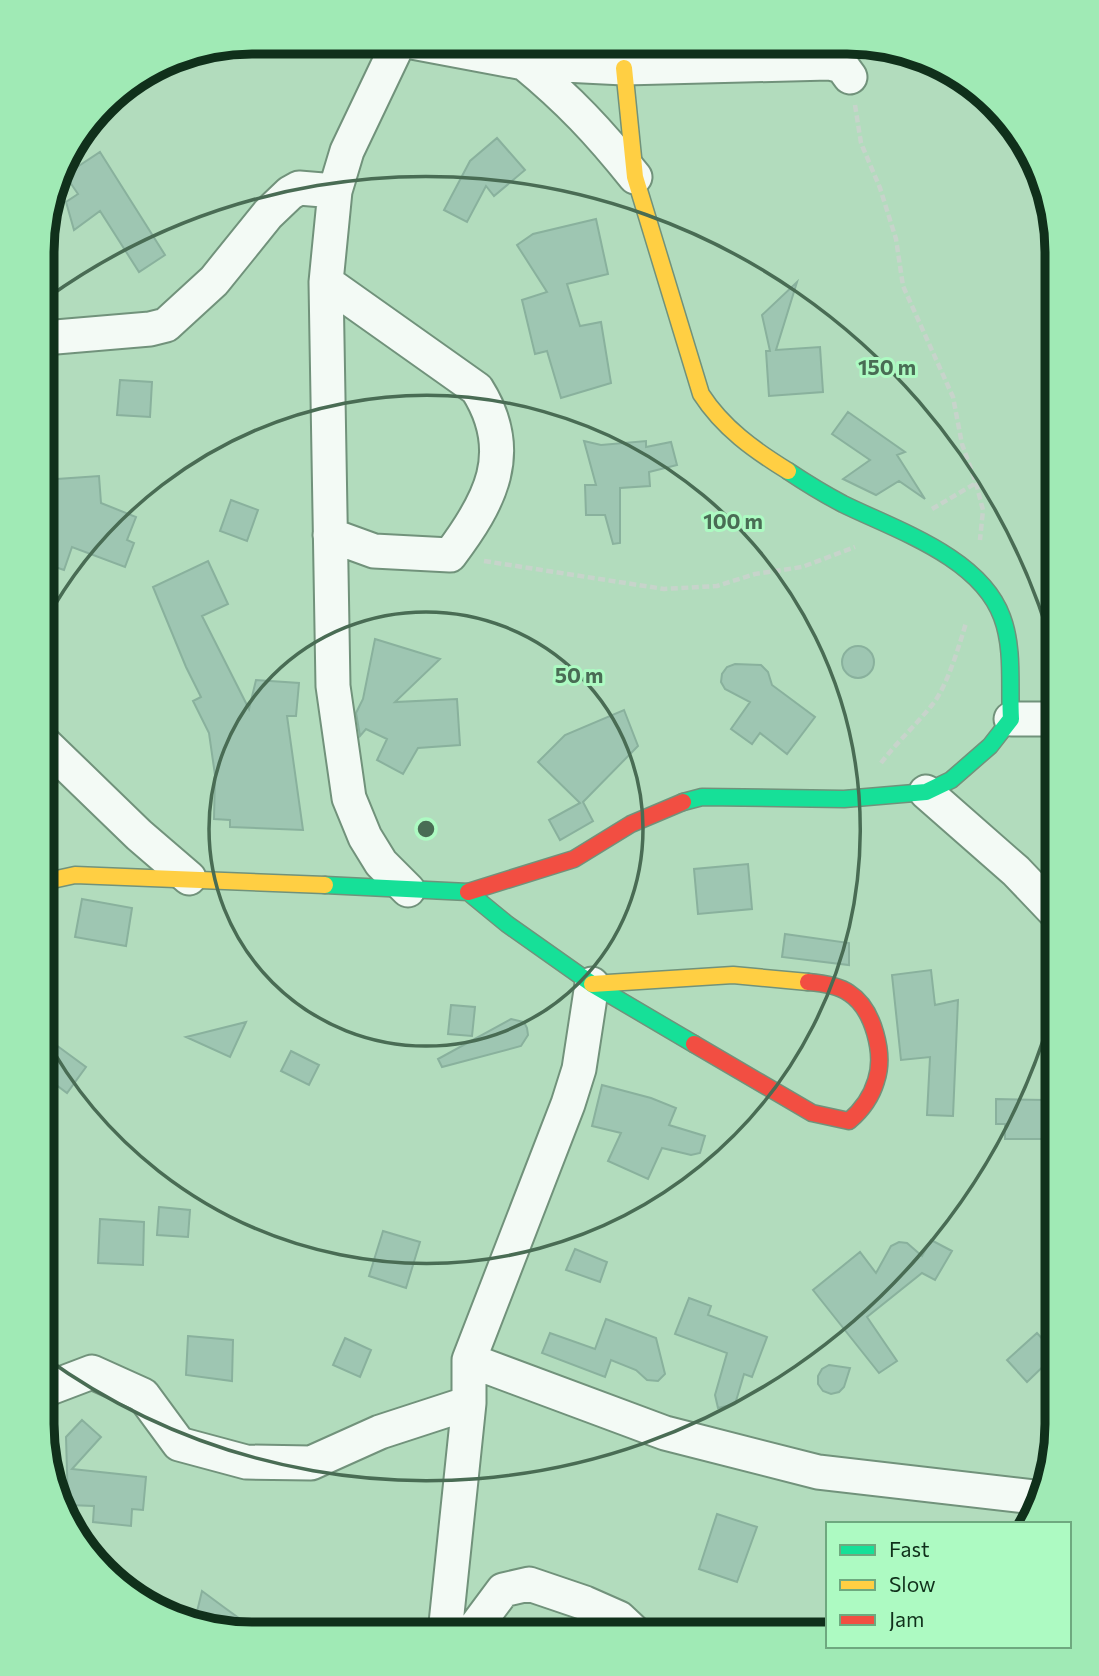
<svg xmlns="http://www.w3.org/2000/svg" width="1099" height="1676" font-family="Commissioner,sans-serif">
	<style>
		.building { fill: #9ec6b2; stroke: #89b19d; stroke-width: 2 }
		.lines { fill: none; stroke-linecap: round; stroke-linejoin: round }
		.street-casing { stroke: #71927b; stroke-width: 37 }
		.fast-casing { stroke: #71927b; stroke-width: 19 }
		.slow-casing { stroke: #71927b; stroke-width: 19 }
		.jam-casing { stroke: #71927b; stroke-width: 19 }
		.path { stroke: #c7d4cb; stroke-width: 4.5; stroke-dasharray: 7 3.5; stroke-linecap: butt }
		.street { stroke: #f3faf5; stroke-width: 33 }
		.fast { stroke: #16e098; stroke-width: 16 }
		.slow { stroke: #ffcf43; stroke-width: 16 }
		.jam { stroke: #f24e42; stroke-width: 16 }
		.ring { fill: none; stroke: #496c54; stroke-width: 3.5 }
		.rim { fill: none; stroke: #10301b; stroke-width: 9 }
		.centre { fill: #496c54; stroke: #adfac2; stroke-width: 3.5 }
		.ring-label { font-size: 21px; text-anchor: middle; font-weight: bold; fill: #496c54; stroke: #adfac2; stroke-width: 6; stroke-linejoin: round; paint-order: stroke }
	</style>
	<rect width="100%" height="100%" fill="#b2dcbd"/>
	<!-- building -->
	<path class="building" d="M497 138 525 170 494 196 486 186 467 222 444 210 470 161Z
		M100 152 165 255 139 272 100 211 74 230 66 202 78 194 65 175Z
		M596 219 608 274 567 284 580 326 601 322 611 383 561 398 547 351 535 354 522 300 547 292 517 245 533 234Z
		M797 282 776 350 820 347 823 392 769 396 766 351H770L762 315Z
		M120 380 152 382 150 417 117 415Z
		M848 412 905 452 897 455 925 499 899 481 876 495 843 479 870 460 832 434Z
		M584 441 601 445 646 441V447L671 442 677 465 649 472 650 486 620 488V543L613 544 605 515H586L585 485H596Z
		M99 476 101 503 136 517 127 540 134 543 125 567 72 547 64 570 43 563V522L54 494 43 488V480Z
		M231 500 258 510 247 541 220 531Z
		M208 561 228 604 202 616 249 709 256 680 299 683 296 716H287L303 830 230 827V820L214 819 215 775 209 733 193 701 201 697 186 667 153 587Z
		M375 639 440 659 395 702 457 699 460 745 418 748 403 774 377 760 387 739 366 729 360 736 356 713 363 699Z
		M842 662a16 16 0 1 1 32 0a16 16 0 1 1-32 0Z
		M735 664 761 665 768 672 772 685 815 717 787 754 760 733 752 744 731 729 750 702 725 689 721 682 722 674 727 667Z
		M624 710 638 746 583 802 593 821 560 840 549 820 580 803 538 762 565 735Z
		M748 864 752 909 698 914 694 869Z
		M82 899 132 908 126 946 75 937Z
		M785 934 849 943V965L782 957Z
		M931 970 935 1005 958 1000 953 1116 927 1115 930 1057 901 1060 892 975Z
		M451 1005 475 1007 472 1036 448 1034Z
		M511 1019 524 1022 527 1028 528 1035 521 1046 442 1067 438 1059Z
		M246 1022 230 1057 186 1037Z
		M52 1042 86 1067 67 1093 43 1075V1056Z
		M291 1051 319 1065 309 1085 281 1071Z
		M602 1085 651 1098 676 1108 669 1125 705 1136 700 1153 691 1155 662 1148 648 1179 608 1161 621 1133 592 1126Z
		M996 1099 1044 1100V1139H1005V1124H996Z
		M159 1207 190 1210 188 1237 157 1235Z
		M100 1219 144 1222 143 1265 98 1263Z
		M383 1231 420 1242 406 1288 369 1276Z
		M931 1240 952 1251 935 1280 922 1273 867 1317 897 1361 879 1373 813 1290 860 1252 876 1273 891 1246 899 1242 907 1243 922 1256Z
		M575 1249 607 1262 600 1282 566 1270Z
		M689 1298 711 1306 708 1315 767 1337 752 1377 744 1374 736 1401 731 1405 718 1408 715 1395 727 1353 675 1334Z
		M606 1319 656 1338 665 1374 658 1381 647 1380 636 1370 611 1360 605 1377 542 1353 550 1333 595 1349Z
		M1037 1333 1056 1354 1027 1382 1007 1360Z
		M188 1336 233 1340 232 1381 186 1375Z
		M345 1338 371 1350 360 1377 333 1365Z
		M829 1365 850 1368 844 1387 839 1392 831 1394 823 1391 818 1384V1376L822 1369Z
		M82 1420 101 1437 72 1469 146 1477 143 1510 132 1509 131 1526 93 1522 94 1506 68 1505 66 1437Z
		M717 1514 757 1527 737 1582 699 1569Z
		M202 1591 225 1608 258 1632H225L195 1620Z"/>
	<g class="lines">
		<!-- street casing -->
		<g class="street-casing">
			<path id="street" d="M399 42 347 151 335 191 326 282 333 686 349 798 365 837 381 863 408 890
				M412 42 524 63 624 68 829 63 842 66 850 77
				M524 63C569 100 599 132 635 177
				M326 282 477 389C517 452 490 502 450 555L374 551 330 535
				M44 338 150 329 166 325 214 281 268 214 290 193 299 188 335 191
				M1011 719H1057
				M43 742 139 835 189 878
				M926 792 1016 871 1057 914
				M469 1360 665 1433 818 1472 1042 1498
				M42 1391 92 1372 143 1395 179 1444 246 1462 311 1463 380 1432 469 1403
				M445 1633 469 1403V1360L568 1104 579 1069 592 984
				M471 1633 503 1590 529 1584 585 1603 619 1618 635 1633"/>
		</g>
		<!-- fast casing -->
		<g class="fast-casing">
			<path id="fast" d="M683 802 702 797 844 799 926 792 951 780 990 746 1011 719C1009 686 1014 649 1002 617 980 557 896 530 843 504 824 494 806 483 788 471
				M325 885 468 892 507 924 592 984 694 1044"/>
		</g>
		<!-- slow casing -->
		<g class="slow-casing">
			<path id="slow" d="M624 68 635 177 701 394C723 428 754 450 788 471
				M43 882 75 875 325 885
				M592 984 733 975 808 982"/>
		</g>
		<!-- jam casing -->
		<g class="jam-casing">
			<path id="jam" d="M468 892 574 859 631 824 683 802
				M694 1044 812 1113 849 1121C862 1110 871 1098 876 1081 885 1055 874 1009 849 993 838 985 821 983 808 982"/>
		</g>
		<!-- path -->
		<path class="path" d="M855 105 861 143 880 188 896 239 903 286 953 397 962 444 976 483 983 510 980 540
			M932 509 976 483
			M484 561 664 589 717 586 755 574 802 567 855 547
			M881 763C897 742 916 725 932 705 947 687 959 646 966 623"/>
		<!-- street -->
		<use href="#street" class="street"/>
		<!-- fast -->
		<use href="#fast" class="fast"/>
		<!-- slow -->
		<use href="#slow" class="slow"/>
		<!-- jam -->
		<use href="#jam" class="jam"/>
	</g>
	<!-- distance rings -->
	<g class="ring">
		<circle cx="426" cy="829" r="217"/>
		<path d="M45 622A434 434 0 1 1 43 1033"/>
		<path d="M1056 998A652 652 0 0 1 43 1356M47 298A652 652 0 0 1 1056 660"/>
	</g>
	<!-- crop -->
	<path d="M0 0H1099V1676H0ZM252 54H847A198 198 0 0 1 1045 252V1424A198 198 0 0 1 847 1622H252A198 198 0 0 1 54 1424V252A198 198 0 0 1 252 54Z" fill="#a0eab5" fill-rule="evenodd"/>
	<path class="rim" d="M252 54H847A198 198 0 0 1 1045 252V1424A198 198 0 0 1 847 1622H252A198 198 0 0 1 54 1424V252A198 198 0 0 1 252 54Z"/>
	<circle cx="426" cy="829" r="10" class="centre"/>
	<g class="ring-label">
		<text x="887" y="375">150 m</text>
		<text x="733" y="529">100 m</text>
		<text x="579" y="683">50 m</text>
	</g>
	<!-- legend -->
	<rect x="826" y="1522" width="245" height="126" fill="#adfac2" stroke="#6ea97f" stroke-width="2"/>
	<rect x="840" y="1545" width="35" height="10" fill="#16e098" stroke="#6ea97f" stroke-width="2"/>
	<text x="889" y="1557" font-size="21" fill="#10301b">Fast</text>
	<rect x="840" y="1580" width="35" height="10" fill="#ffcf43" stroke="#6ea97f" stroke-width="2"/>
	<text x="889" y="1592" font-size="21" fill="#10301b">Slow</text>
	<rect x="840" y="1615" width="35" height="10" fill="#f24e42" stroke="#6ea97f" stroke-width="2"/>
	<text x="889" y="1627" font-size="21" fill="#10301b">Jam</text>
</svg>
